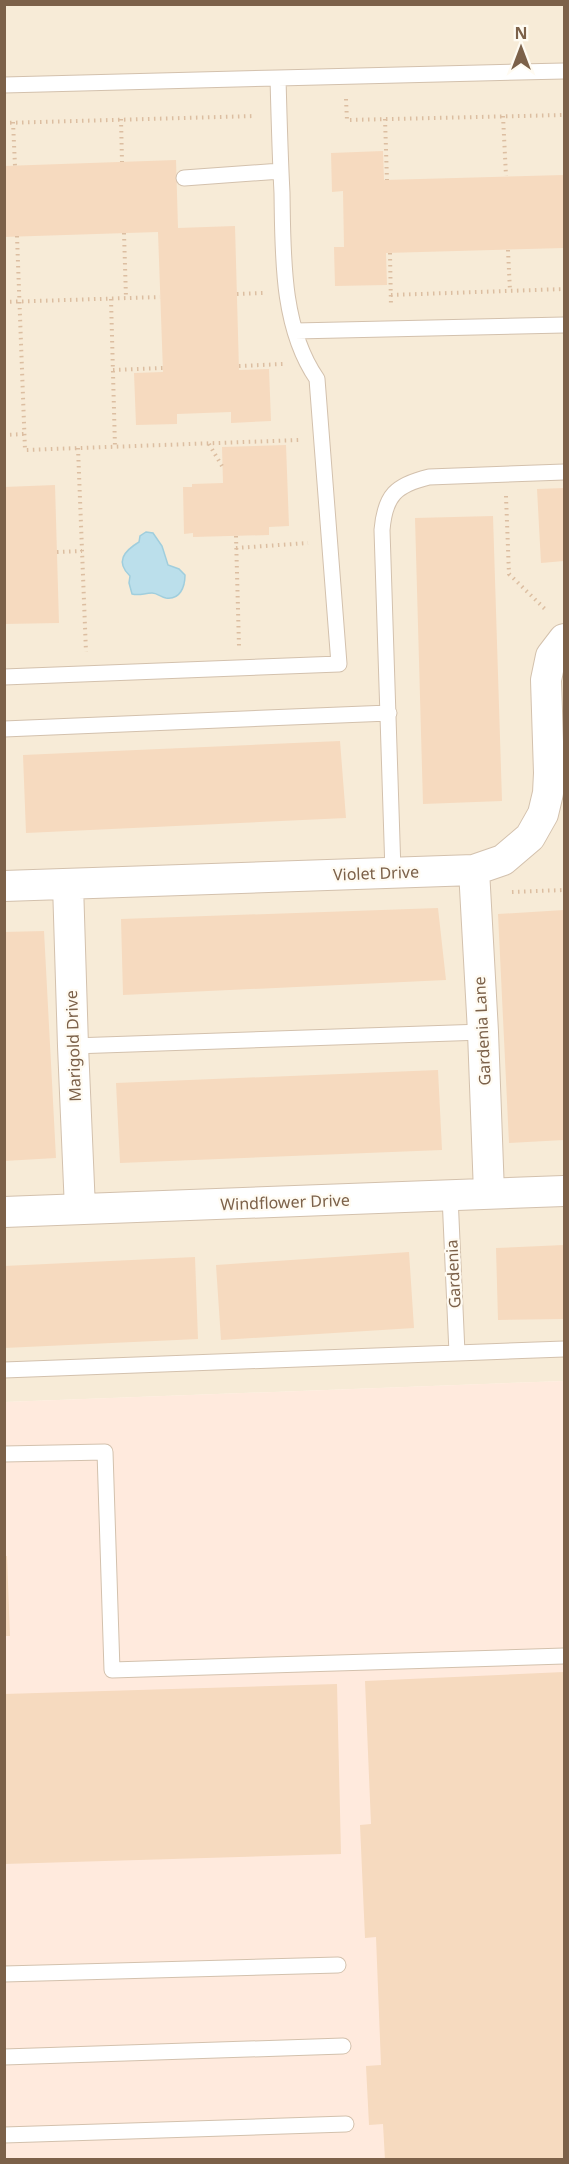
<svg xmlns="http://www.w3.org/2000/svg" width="569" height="2164" font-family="'Noto Sans',sans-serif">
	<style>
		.residential { fill: #f7ebd7 }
		.commercial { fill: #ffeadd }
		.water { fill: #bbdfeb; stroke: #a0cedd; stroke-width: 1.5 }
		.building { fill: #f6dabf }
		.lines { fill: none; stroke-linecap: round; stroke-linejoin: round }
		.lane-casing { stroke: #d3c1ad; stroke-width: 17 }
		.street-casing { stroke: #d3c1ad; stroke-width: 32 }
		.path { stroke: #dcbea1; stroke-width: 4; stroke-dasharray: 1.5 4.5; stroke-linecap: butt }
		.lane { stroke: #fff; stroke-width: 15 }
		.street { stroke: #fff; stroke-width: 30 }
		.labels { text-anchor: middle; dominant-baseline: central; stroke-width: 4.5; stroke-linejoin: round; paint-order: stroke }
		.street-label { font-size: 16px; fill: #7c6149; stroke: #fffbf2 }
	</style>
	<rect width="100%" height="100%" fill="#fef8ea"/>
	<!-- residential -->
	<path class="residential" d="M4 5H564V1381L5 1402Z"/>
	<!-- commercial -->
	<path class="commercial" d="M564 1381V2159H5L4 1402Z"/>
	<!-- water -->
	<path class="water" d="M146 532 153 533 162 546 168 565 179 569 185 575C185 587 180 600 166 598 161 597 157 593 152 593 144 593 140 596 132 594L129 583 130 576C115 562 124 551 139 542L140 536Z"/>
	<!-- building -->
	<path class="building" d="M383 151 384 180 564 175V248L386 253 387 285 335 286 334 247H344L343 191 332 192 331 153Z
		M176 160 178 228 235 226 239 370 269 369 271 421 231 423V412L177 414V424L136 425 134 373 163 372 158 232 4 237V166Z
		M286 445 289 526 269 527V535L193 537V533L184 534 183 487H192V484L223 483 222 447Z
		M55 485 59 623 4 624V487Z
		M564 488V561L541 563 537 489Z
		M493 516 502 801 423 804 415 518Z
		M340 741 346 818 26 833 23 755Z
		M438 908 446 980 123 995 121 919Z
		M564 910V1140L509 1143 498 914Z
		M44 931 56 1158 4 1161V932Z
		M438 1070 442 1150 120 1163 116 1083Z
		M564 1245V1319L498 1320 496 1248Z
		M409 1252 414 1328 221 1340 216 1265Z
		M195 1257 198 1339 4 1348V1266Z
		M4 1556H7L10 1636H4Z
		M564 1672V2160H385L383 2124 369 2125 366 2066 381 2065 376 1937 365 1938 360 1825 371 1824 365 1681Z
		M337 1684 341 1854 4 1864V1694Z"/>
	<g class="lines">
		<!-- lane casing -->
		<g class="lane-casing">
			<path id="lane" d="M278 78 564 71
				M4 85 278 78C279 117 280 155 282 193 283 254 281 327 317 379L339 664 4 677
				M184 178 281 171
				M295 331 564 325
				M4 729 389 713
				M393 872 382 530C385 495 396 485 429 477L564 472
				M73 1046 483 1032
				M450 1196 457 1353
				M4 1370 564 1349
				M4 1454 105 1452 112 1670 564 1656
				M4 1974 338 1965
				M4 2057 343 2046
				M4 2135 346 2124"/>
		</g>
		<!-- street casing -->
		<g class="street-casing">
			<path id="street" d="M474 870 483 1032 489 1193
				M68 884 73 1046 80 1209
				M4 886 474 870 503 860 530 837 543 814 548 793 549 773 546 680 551 656 564 639
				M4 1212 564 1191"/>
		</g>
		<!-- path -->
		<path class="path" d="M346 99 347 120 564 115
			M503 116 506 176
			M121 119 122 162
			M385 119 387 180
			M13 122 15 166
			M4 123 255 116
			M124 233 126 298
			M17 236 25 450 300 440
			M508 250 510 291
			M390 253 391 307
			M237 294 263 293
			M391 295 564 289
			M111 299 115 447
			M4 302 160 297
			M239 366 283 364
			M113 370 163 368
			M4 435 24 434
			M209 444 222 466
			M78 448 86 652
			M506 496 509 574 547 611
			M236 536 239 646
			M236 548 308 543
			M57 552 82 551
			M512 892 564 890"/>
		<!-- lane -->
		<use href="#lane" class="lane"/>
		<!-- street -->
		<use href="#street" class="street"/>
	</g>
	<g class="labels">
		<!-- street labels -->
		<g class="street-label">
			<text transform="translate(376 873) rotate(-2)">Violet Drive</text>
			<text transform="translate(482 1031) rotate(-93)">Gardenia Lane</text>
			<text transform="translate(73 1046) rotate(-92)">Marigold Drive</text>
			<text transform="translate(285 1202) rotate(-2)">Windflower Drive</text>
			<text transform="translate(453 1274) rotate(-93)">Gardenia</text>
		</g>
	</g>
	<!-- border -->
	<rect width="569" height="2164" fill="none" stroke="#7c6149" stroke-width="12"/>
	<!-- north arrow -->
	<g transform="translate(521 48)" stroke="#fffbf2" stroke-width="4.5" paint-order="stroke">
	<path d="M0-4.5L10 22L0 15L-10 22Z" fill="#7c6149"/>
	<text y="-9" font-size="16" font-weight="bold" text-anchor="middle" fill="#7c6149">N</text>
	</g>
</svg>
